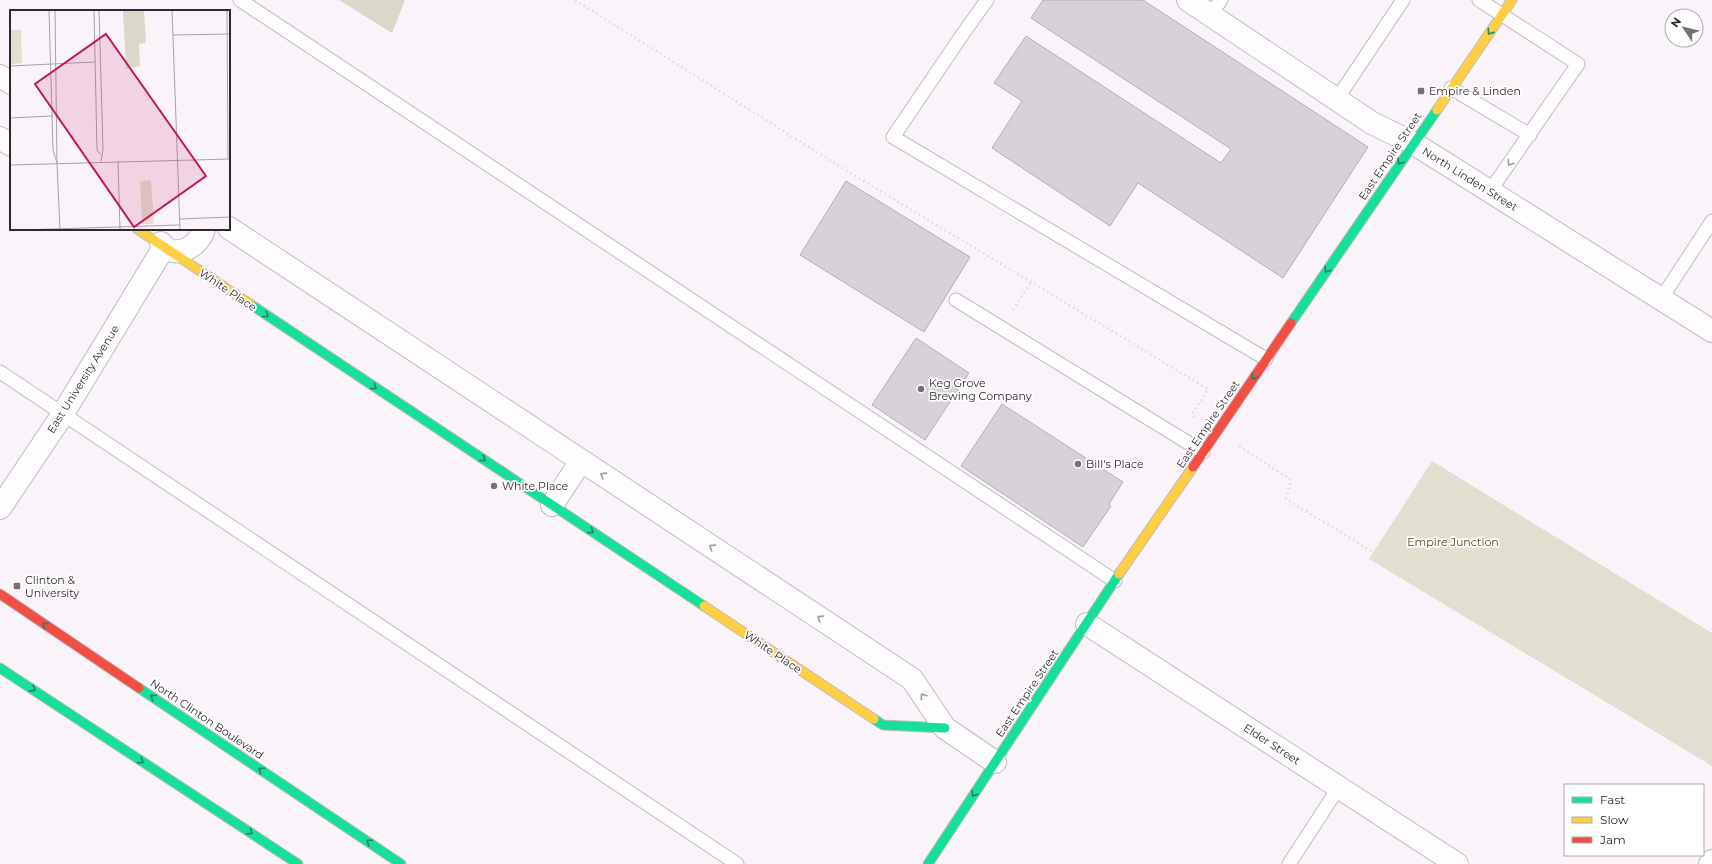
<svg xmlns="http://www.w3.org/2000/svg" width="1712" height="864" font-family="Montserrat,sans-serif">
	<style>
		.green { fill: #e2dfd0 }
		.forest { fill: #dbd8c9 }
		.building { fill: #d8d1d8; stroke: #b4afb4 }
		.lines { fill: none; stroke-linecap: round; stroke-linejoin: round }
		.lane-casing { stroke: #c1bbc1; stroke-width: 15 }
		.street-casing { stroke: #c1bbc1; stroke-width: 24 }
		.fast-casing { stroke: #c1bbc1; stroke-width: 11 }
		.slow-casing { stroke: #c1bbc1; stroke-width: 11 }
		.jam-casing { stroke: #c1bbc1; stroke-width: 11 }
		.path { stroke: #e2e0e2; stroke-width: 2.5; stroke-dasharray: 2 3; stroke-linecap: butt }
		.lane { stroke: #fefdfe; stroke-width: 13 }
		.street { stroke: #fefdfe; stroke-width: 22 }
		.fast { stroke: #16e098; stroke-width: 9 }
		.slow { stroke: #ffcf43; stroke-width: 9 }
		.jam { stroke: #f24e42; stroke-width: 9 }
		.oneway { stroke: #228464 }
		.oneway2 { stroke: #a19ea1 }
		.poi-dot { fill: #767076; stroke: #fff; stroke-width: 1.5 }
		.labels { text-anchor: middle; dominant-baseline: central; stroke-width: 3.5; stroke-linejoin: round; paint-order: stroke }
		.poi-label { font-size: 11px; fill: #2f292f; stroke: #fff; text-anchor: start }
		.street-label { font-size: 11px; fill: #2f292f; stroke: #fff }
		.park-label { font-size: 11px; fill: #504d16; stroke: #fff }
		.inset-road { fill: none; stroke: #a9a3a9; stroke-width: 1 }
		.view { fill: #c2185b; fill-opacity: 0.15; stroke: #c2185b; stroke-width: 2 }
		.inset-edge { fill: none; stroke: #2f292f; stroke-width: 2 }
	</style>
	<rect width="100%" height="100%" fill="#faf4fa"/>
	<!-- green -->
	<path class="green" d="M1432 461 1712 633V766L1369 559Z"/>
	<!-- forest -->
	<path class="forest" d="M339 0H405L392 33Z"/>
	<!-- building -->
	<path class="building" d="M1043 0H1143L1368 147 1283 278 1138 183 1110 226 992 148 1022 101 994 83 1026 36 1221 163 1231 149 1031 18Z
		M846 181 970 257 924 332 800 255Z
		M916 338 969 373 925 440 872 405Z
		M1002 404 1123 482 1109 504 1111 506 1083 547 961 466Z"/>
	<g class="lines">
		<!-- lane casing -->
		<g class="lane-casing">
			<path id="lane" d="M240 0 1115 581
				M987 0 960 38 893 137 1266 359
				M1479 0 1578 64 1490 191
				M1210 15 1221 0
				M1451 88 1530 135
				M1337 99 1403 0
				M1661 299 1712 221
				M956 300 1203 452
				M0 372 737 864
				M1289 864 1339 787"/>
		</g>
		<!-- street casing -->
		<g class="street-casing">
			<path id="street" d="M1188 0 1372 123 1413 143 1712 331
				M0 76 11 83
				M0 138 11 145
				M229 228 912 679 945 728 995 762
				M161 243C174 261 199 247 204 229
				M552 505 581 461
				M0 508 59 420 164 247
				M1087 624 1457 864
				M1710 864 1712 861"/>
		</g>
		<!-- fast casing -->
		<g class="fast-casing">
			<path id="fast" d="M250 304 704 606
				M1291 323 1437 110
				M0 668 298 864
				M139 688 401 864
				M874 719 883 725 945 728
				M928 864 1119 574"/>
		</g>
		<!-- slow casing -->
		<g class="slow-casing">
			<path id="slow" d="M1437 110 1512 0
				M137 229 250 304
				M1119 574 1193 467
				M704 606 874 719"/>
		</g>
		<!-- jam casing -->
		<g class="jam-casing">
			<path id="jam" d="M1193 467 1291 323
				M0 594 139 688"/>
		</g>
		<!-- path -->
		<path class="path" d="M575 0 839 166 1208 389 1192 414 1196 418
			M1013 310 1031 282
			M1239 446 1291 480 1286 499 1712 759
			M1679 739 1712 734"/>
		<!-- lane -->
		<use href="#lane" class="lane"/>
		<!-- street -->
		<use href="#street" class="street"/>
		<!-- fast -->
		<use href="#fast" class="fast"/>
		<!-- slow -->
		<use href="#slow" class="slow"/>
		<!-- jam -->
		<use href="#jam" class="jam"/>
	</g>
	<!-- one-way arrows -->
	<defs><path id="oneway-chevron" d="M-2-3.5L2.5 0L-2 3.5" fill="none" stroke-width="1.6" stroke-linecap="round" stroke-linejoin="round"/></defs>
	<g class="oneway">
		<use href="#oneway-chevron" transform="translate(1490 32) rotate(125)"/>
		<use href="#oneway-chevron" transform="translate(1400 162) rotate(124)"/>
		<use href="#oneway-chevron" transform="translate(1327 270) rotate(124)"/>
		<use href="#oneway-chevron" transform="translate(266 315) rotate(34)"/>
		<use href="#oneway-chevron" transform="translate(1254 377) rotate(124)"/>
		<use href="#oneway-chevron" transform="translate(374 387) rotate(34)"/>
		<use href="#oneway-chevron" transform="translate(483 459) rotate(34)"/>
		<use href="#oneway-chevron" transform="translate(591 531) rotate(34)"/>
		<use href="#oneway-chevron" transform="translate(45 625) rotate(-146)"/>
		<use href="#oneway-chevron" transform="translate(33 689) rotate(33)"/>
		<use href="#oneway-chevron" transform="translate(153 697) rotate(-146)"/>
		<use href="#oneway-chevron" transform="translate(141 761) rotate(33)"/>
		<use href="#oneway-chevron" transform="translate(261 770) rotate(-146)"/>
		<use href="#oneway-chevron" transform="translate(974 794) rotate(123)"/>
		<use href="#oneway-chevron" transform="translate(250 832) rotate(33)"/>
		<use href="#oneway-chevron" transform="translate(369 842) rotate(-146)"/>
	</g>
	<g class="oneway2">
		<use href="#oneway-chevron" transform="translate(1510 163) rotate(125)"/>
		<use href="#oneway-chevron" transform="translate(603 475) rotate(-148)"/>
		<use href="#oneway-chevron" transform="translate(712 547) rotate(-147)"/>
		<use href="#oneway-chevron" transform="translate(820 618) rotate(-147)"/>
		<use href="#oneway-chevron" transform="translate(923 696) rotate(-124)"/>
	</g>
	<!-- markers -->
	<g class="poi-dot">
		<rect x="1417" y="87" width="8" height="8" rx="2"/>
		<circle cx="921" cy="389" r="4"/>
		<circle cx="1078" cy="464" r="4"/>
		<circle cx="494" cy="486" r="4"/>
		<rect x="13" y="582" width="8" height="8" rx="2"/>
	</g>
	<g class="labels">
		<!-- poi labels -->
		<g class="poi-label">
			<text x="1429" y="91">Empire &amp; Linden</text>
			<text x="929" y="383">Keg Grove<tspan x="929" dy="13">Brewing Company</tspan></text>
			<text x="1086" y="464">Bill's Place</text>
			<text x="502" y="486">White Place</text>
			<text x="25" y="580">Clinton &amp;<tspan x="25" dy="13">University</tspan></text>
		</g>
		<!-- street labels -->
		<g class="street-label">
			<text transform="translate(1390 156) rotate(-56)">East Empire Street</text>
			<text transform="translate(1470 179) rotate(32)">North Linden Street</text>
			<text transform="translate(228 290) rotate(34)">White Place</text>
			<text transform="translate(83 379) rotate(-58)">East University Avenue</text>
			<text transform="translate(1208 424) rotate(-56)">East Empire Street</text>
			<text transform="translate(773 652) rotate(34)">White Place</text>
			<text transform="translate(1027 693) rotate(-56)">East Empire Street</text>
			<text transform="translate(207 719) rotate(34)">North Clinton Boulevard</text>
			<text transform="translate(1272 744) rotate(33)">Elder Street</text>
		</g>
		<!-- park labels -->
		<g class="park-label">
			<text x="1453" y="542">Empire Junction</text>
		</g>
	</g>
	<!-- overview -->
	<g transform="translate(10 10)">
		<rect width="220" height="220" fill="#faf4fa"/>
		<path d="M0 20H11L12 53 0 54ZM141 170 144 214H132L130 171Z" fill="#e2dfd0"/>
		<path d="M113 0H134L136 33 129 34 130 56 116 59Z" fill="#dbd8c9"/>
		<path class="inset-road" d="M39 0 43 140 47 153M45 0 47 153M84 0 87 140 91 145M89 0 93 140 91 151M162 0 170 220M217 0 218 149M163 25 220 24M0 56 85 52M0 108 43 106M108 151 110 220M47 153 50 220M0 155 220 149M170 209 220 207M11 220 170 215"/>
		<path class="view" d="M96 24 196 166 124 217 25 74Z"/>
		<rect width="220" height="220" class="inset-edge"/>
	</g>
	<!-- legend -->
	<rect x="1564" y="784" width="140" height="72" fill="#ffffff" stroke="#aca9ac"/>
	<rect x="1572" y="797" width="20" height="6" fill="#16e098" stroke="#aca9ac"/>
	<text x="1600" y="804" font-size="12" fill="#2f292f">Fast</text>
	<rect x="1572" y="817" width="20" height="6" fill="#ffcf43" stroke="#aca9ac"/>
	<text x="1600" y="824" font-size="12" fill="#2f292f">Slow</text>
	<rect x="1572" y="837" width="20" height="6" fill="#f24e42" stroke="#aca9ac"/>
	<text x="1600" y="844" font-size="12" fill="#2f292f">Jam</text>
	<!-- north arrow -->
	<g transform="translate(1684 28) rotate(305)"><circle r="19" fill="#ffffff" stroke="#aca9ac"/>
	<path d="M0-3L7 15L0 10L-7 15Z" fill="#767076"/>
	<text y="-6" font-size="11" font-weight="bold" text-anchor="middle" fill="#2f292f">N</text>
	</g>
</svg>
